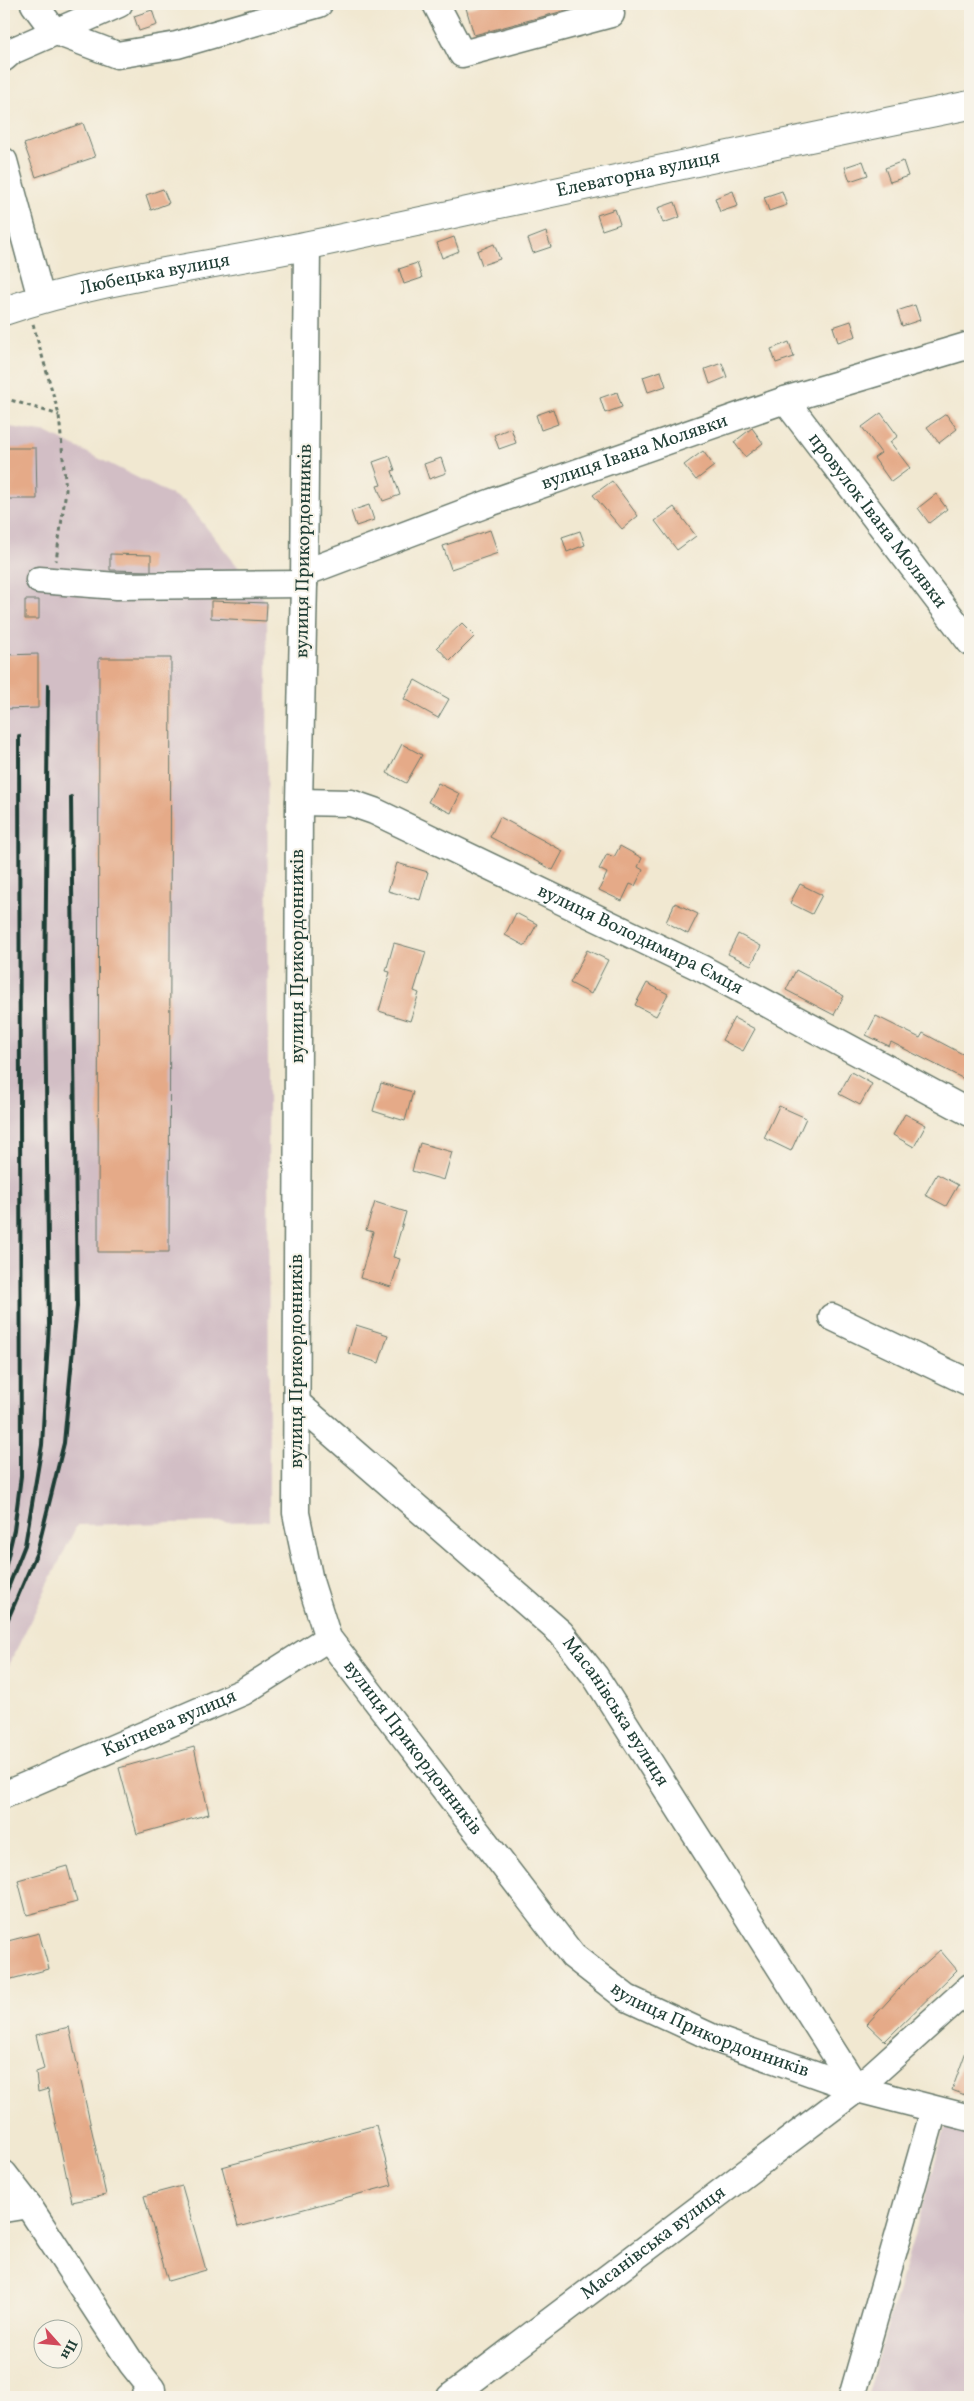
<svg xmlns="http://www.w3.org/2000/svg" width="974" height="2401" font-family="Vollkorn,serif">
	<style>
		.industrial { fill: #d2bec5 }
		.building { fill: #e5aa88 }
		.lines { fill: none; stroke-linecap: round; stroke-linejoin: round }
		.minor-casing { stroke: #68796b; stroke-width: 29 }
		.major-casing { stroke: #68796b; stroke-width: 30 }
		.path { stroke: #68796b; stroke-width: 3; stroke-dasharray: 4 4; stroke-linecap: butt }
		.minor { stroke: #fff; stroke-width: 26 }
		.major { stroke: #fff; stroke-width: 28 }
		.rail { stroke: #1f3d34; stroke-width: 4 }
		.labels { text-anchor: middle; dominant-baseline: central; stroke-width: 4; stroke-linejoin: round; paint-order: stroke }
		.street-label { font-size: 19px; fill: #1f3d34; stroke: #f7f3e8 }
	</style>
	<rect width="100%" height="100%" fill="#f7f3e8"/>
	<filter id="ink" filterUnits="userSpaceOnUse"><feTurbulence type="fractalNoise" baseFrequency=".02" numOctaves="2"/><feDisplacementMap in="SourceGraphic" scale="10" xChannelSelector="R" yChannelSelector="G"/><feConvolveMatrix kernelMatrix="1 2 1 2 8 2 1 2 1" color-interpolation-filters="sRGB"/></filter>
	<filter id="wash" filterUnits="userSpaceOnUse"><feTurbulence type="fractalNoise" baseFrequency=".0096" numOctaves="4" result="noise"/><feDisplacementMap in="SourceGraphic" scale="20" xChannelSelector="R" yChannelSelector="G"/><feGaussianBlur stdDeviation="1.12" result="paint"/><feColorMatrix in="noise" values="0 0 0 0 0 0 0 0 0 0 0 0 0 0 0 0 0 1.4 0 .05"/><feComposite in="paint" operator="in"/></filter>
	<g filter="url(#wash)">
		<rect width="100%" height="100%" fill="#f1e8d1"/>
		<!-- industrial -->
		<path class="industrial" d="M4 426 48 433 186 502 267 603 269 1521 77 1525 4 1675Z
			M946 2125 970 2132V2397H867Z"/>
		<g id="blocks">
			<!-- building -->
			<path class="building" d="M481 4H586V5L474 35 466 8Z
				M152 10 157 25 139 31 134 16Z
				M83 123 95 157 36 177 24 144Z
				M863 161 868 175 850 181 845 167Z
				M903 161 908 176 890 182 885 168Z
				M163 189 169 203 151 210 146 195Z
				M733 191 738 206 720 212 715 198Z
				M782 191 787 205 769 211 764 197Z
				M675 202 680 217 663 223 658 208Z
				M615 209 620 224 602 230 597 215Z
				M546 232 551 247 533 253 528 239Z
				M454 237 459 251 442 258 437 243Z
				M494 244 500 259 482 265 477 251Z
				M417 263 422 278 404 284 399 269Z
				M915 305 920 320 902 326 897 311Z
				M851 321 856 336 838 342 833 327Z
				M789 342 794 357 776 363 771 349Z
				M722 363 727 377 710 384 705 369Z
				M661 371 666 386 648 392 643 377Z
				M617 392 622 407 605 413 600 398Z
				M553 409 558 424 541 430 536 415Z
				M881 413 898 436 890 442 910 468 891 482 874 458 881 453 862 427Z
				M946 414 957 429 939 443 927 427Z
				M511 428 516 443 499 449 494 435Z
				M752 428 763 443 745 457 734 442Z
				M4 448H36L37 499H4Z
				M703 451 714 466 696 480 684 465Z
				M390 456 395 470 392 471 400 495 383 501 377 486 381 485 373 462Z
				M441 458 446 473 429 479 424 464Z
				M612 481 638 516 622 529 593 495Z
				M936 494 947 509 929 523 918 508Z
				M369 505 374 520 356 526 351 511Z
				M674 507 696 536 677 550 655 521Z
				M490 530 498 553 451 569 443 546Z
				M580 531 585 545 567 552 562 537Z
				M110 554 151 555V571L110 570Z
				M25 600H39V619H25Z
				M211 601 267 603 266 621 211 618Z
				M462 623 475 636 450 661 437 647Z
				M38 654V708L4 709V655Z
				M99 658H171L169 1252H98Z
				M415 680 449 699 438 718 404 699Z
				M402 744 422 755 406 783 387 773Z
				M438 783 460 794 451 813 428 802Z
				M500 817 563 851 553 870 490 837Z
				M620 846 642 858 638 867 643 870 635 886 630 884 622 901 599 890 607 873 599 869 607 854 614 857Z
				M397 863 428 872 420 900 388 891Z
				M800 884 822 895 812 914 790 903Z
				M675 903 698 914 688 934 666 922Z
				M516 913 537 924 525 946 505 935Z
				M738 934 761 946 751 965 728 954Z
				M394 943 426 952 414 991 419 993 410 1021 379 1011 390 972 386 971Z
				M587 950 608 960 591 994 570 983Z
				M796 970 844 996 834 1015 786 990Z
				M647 983 668 994 656 1016 635 1005Z
				M876 1016 920 1038 923 1033 970 1058V1082L891 1042 889 1046 866 1035Z
				M734 1018 755 1029 743 1051 722 1040Z
				M851 1072 872 1084 860 1105 839 1094Z
				M381 1083 413 1092 405 1121 373 1111Z
				M779 1106 806 1118 791 1151 764 1138Z
				M905 1114 926 1125 914 1147 893 1135Z
				M420 1143 452 1152 444 1180 412 1171Z
				M937 1174 958 1185 946 1206 925 1195Z
				M375 1202 406 1212 393 1257 400 1259 391 1287 360 1278 373 1232 366 1230Z
				M356 1325 388 1335 379 1363 348 1353Z
				M194 1747 209 1814 137 1834 119 1768Z
				M67 1866 77 1902 27 1915 18 1880Z
				M39 1933 49 1969 4 1981V1942Z
				M940 1950 957 1970 885 2041 867 2024 909 1978Z
				M69 2027 106 2195 72 2202 48 2089 38 2092 36 2072 44 2069 36 2035Z
				M969 2043 970 2044V2097L952 2090Z
				M376 2125 392 2185 238 2227 222 2167Z
				M182 2186 206 2270 168 2281 144 2196Z"/>
		</g>
	</g>
	<g filter="url(#ink)">
		<use href="#blocks" fill-opacity="0" stroke="#68796b" stroke-width="1"/>
		<g class="lines">
			<!-- minor casing -->
			<g class="minor-casing">
				<g id="minor">
					<path d="M34 4 54 31 117 55 177 45 319 4"/>
					<path d="M436 4 462 54 611 14"/>
					<path d="M4 58 12 51 119 4"/>
					<path d="M4 161 41 298"/>
					<path id="s1" d="M307 246 304 584 299 802 296 1513 310 1581 328 1638 573 1956 627 1998 718 2040 857 2089 970 2118"/>
					<path id="s2" d="M785 400 970 642"/>
					<path id="s3" d="M304 573 492 502 785 400 970 345"/>
					<path d="M39 580 117 586 304 584"/>
					<path id="s4" d="M299 802 351 803 374 811 701 968 970 1113"/>
					<path d="M832 1317 970 1383"/>
					<path id="s5" d="M297 1403 561 1633 595 1676 857 2089 970 1987"/>
					<path id="s6" d="M4 1795 243 1692 328 1638"/>
					<path d="M4 2174 28 2205"/>
					<path d="M4 2209 28 2205 132 2364 152 2389 144 2397"/>
					<path id="s7" d="M450 2397 857 2089"/>
					<path d="M852 2397 934 2110"/>
				</g>
			</g>
			<!-- major casing -->
			<g class="major-casing">
				<g id="major">
					<path id="s8" d="M4 311C105 277 211 266 314 244 533 197 751 149 970 105"/>
				</g>
			</g>
			<!-- path -->
			<path class="path" d="M33 324 59 415 66 490 56 561
				M4 398 59 415"/>
			<!-- minor -->
			<use href="#minor" class="minor"/>
			<!-- major -->
			<use href="#major" class="major"/>
			<!-- rail -->
			<path class="rail" d="M4 1573 14 1530 21 1476 19 736
				M4 1598 25 1545 42 1445 49 1324 45 999 48 685
				M4 1628 37 1552 64 1443 77 1306 71 797"/>
		</g>
	</g>
	<g class="labels">
		<!-- street labels -->
		<g class="street-label">
			<text stroke="none"><textPath href="#s8" startOffset="649">Елеваторна вулиця</textPath></text>
			<text stroke="none"><textPath href="#s8" startOffset="155">Любецька вулиця</textPath></text>
			<text stroke="none"><textPath href="#s3" startOffset="352">вулиця Івана Молявки</textPath></text>
			<text stroke="none"><textPath href="#s2" startOffset="152">провулок Івана Молявки</textPath></text>
			<text transform="translate(304 551) rotate(-89)">вулиця Прикордонників</text>
			<text stroke="none"><textPath href="#s4" startOffset="372">вулиця Володимира Ємця</textPath></text>
			<text transform="translate(298 956) rotate(-90)">вулиця Прикордонників</text>
			<text transform="translate(297 1361) rotate(-90)">вулиця Прикордонників</text>
			<text stroke="none"><textPath href="#s5" startOffset="446">Масанівська вулиця</textPath></text>
			<text stroke="none"><textPath href="#s6" startOffset="180">Квітнева вулиця</textPath></text>
			<text stroke="none"><textPath href="#s1" startOffset="1535">вулиця Прикордонників</textPath></text>
			<text stroke="none"><textPath href="#s1" startOffset="1955">вулиця Прикордонників</textPath></text>
			<text stroke="none"><textPath href="#s7" startOffset="255">Масанівська вулиця</textPath></text>
		</g>
	</g>
	<!-- margin -->
	<rect width="974" height="2401" fill="none" stroke="#f7f3e8" stroke-width="20"/>
	<!-- north arrow -->
	<g transform="translate(58 2344) rotate(117)"><circle r="24" fill="#f7f3e8" stroke="#a1aaa0"/>
	<path d="M0-4L9 19L0 12L-9 19Z" fill="#d1495b"/>
	<text y="-8" font-size="14" font-weight="bold" text-anchor="middle" fill="#1f3d34">Пн</text>
	</g>
</svg>
